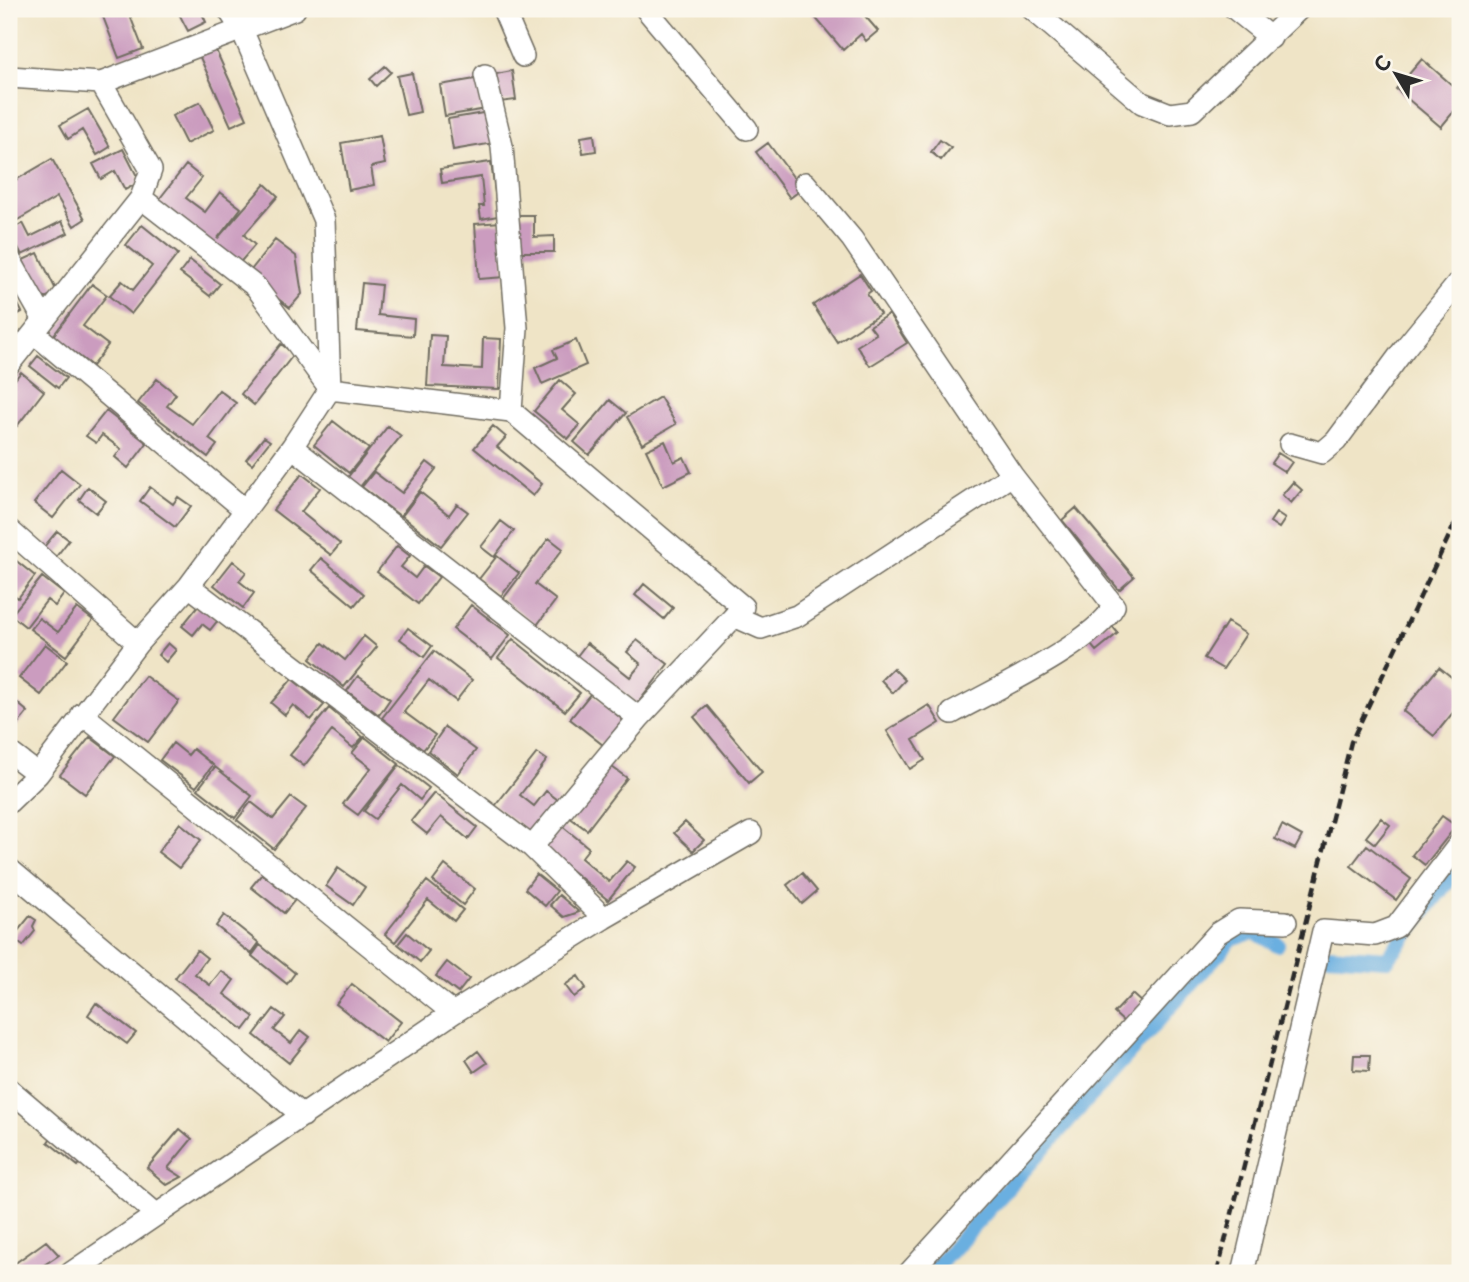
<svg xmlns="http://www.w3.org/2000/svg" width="1469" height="1282" font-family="'Playpen Sans',sans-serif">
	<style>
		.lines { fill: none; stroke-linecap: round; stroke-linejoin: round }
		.canal { stroke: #6aafe0; stroke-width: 16 }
		.building { fill: #cb9cbf }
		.minor-casing { stroke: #706c61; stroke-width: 24 }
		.minor { stroke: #fff; stroke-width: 21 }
		.rail { stroke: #2b2b2b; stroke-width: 4.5; stroke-dasharray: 10 5; stroke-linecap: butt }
	</style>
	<rect width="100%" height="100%" fill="#fbf7ec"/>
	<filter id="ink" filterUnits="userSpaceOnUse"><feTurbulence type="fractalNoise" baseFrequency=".0143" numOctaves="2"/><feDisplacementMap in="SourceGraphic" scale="14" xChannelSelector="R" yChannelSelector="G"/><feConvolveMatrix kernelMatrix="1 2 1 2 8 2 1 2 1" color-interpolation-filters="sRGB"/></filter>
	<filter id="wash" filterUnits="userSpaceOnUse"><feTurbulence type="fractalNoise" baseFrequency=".00686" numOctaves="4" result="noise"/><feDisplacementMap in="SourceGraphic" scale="28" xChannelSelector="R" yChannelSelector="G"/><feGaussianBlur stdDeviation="1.57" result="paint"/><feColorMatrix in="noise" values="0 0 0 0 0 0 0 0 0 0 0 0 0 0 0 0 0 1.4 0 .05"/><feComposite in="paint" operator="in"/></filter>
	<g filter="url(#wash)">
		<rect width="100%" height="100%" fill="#efe4c6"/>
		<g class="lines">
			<!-- canal -->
			<path class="canal" d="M1328 955 1387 959 1460 865
				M931 1273 1231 939 1254 931 1277 944"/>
		</g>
		<g id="blocks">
			<!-- building -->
			<path class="building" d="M100 9H139L129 13 143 49 119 58Z
				M200 9 206 22 188 31 177 10Z
				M808 9H847L850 13 859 9 878 31 866 41 861 34 843 50Z
				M214 46 247 119 231 126 198 53Z
				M1422 59 1460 92V104L1441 127 1396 89Z
				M385 66 391 72 376 86 370 79Z
				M512 71 516 100 500 102 496 74Z
				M412 73 420 112 406 115 397 76Z
				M481 78 486 109 445 116 440 85Z
				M200 102 214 130 186 144 172 116Z
				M88 109 110 147 97 155 82 130 68 139 60 125Z
				M489 112 494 143 453 150 448 119Z
				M594 135 596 151 583 153 581 137Z
				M380 136 385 164 371 167 374 185 349 190 341 143Z
				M940 140 951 148 941 160 931 152Z
				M768 143 802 189 790 198 756 152Z
				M123 149 140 182 125 190 115 171 101 179 93 164Z
				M52 159 85 219 74 226 57 197 9 225V184Z
				M491 162 498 216 481 219 479 206H484L481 177 442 183 440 169Z
				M186 165 202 178 186 198 205 212 220 192 241 208 217 239 265 184 278 196 244 235 255 245 236 267 157 202Z
				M517 215H534V237L554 236V252H518Z
				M62 221 68 233 22 255 9 230 23 223 30 237Z
				M501 222 505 277 479 279 475 224Z
				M142 225 178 254 131 314 109 296 122 281 133 290 152 266 126 245Z
				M275 240 296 256 302 294 290 308 247 275Z
				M38 253 57 292 41 300 23 260Z
				M190 260 220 284 210 296 180 273Z
				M860 274 871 291 867 294 880 314 837 342 813 305Z
				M362 283 381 285 378 315 414 319 413 336 357 331Z
				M92 284 107 295 83 326 108 345 92 366 53 336Z
				M9 287 22 312 9 319Z
				M889 314 907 343 870 366 857 346 876 334 870 326Z
				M430 335 446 336 444 367 482 369 483 338 501 339 499 389 427 386Z
				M576 340 586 365 542 384 535 368 557 358 553 350Z
				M281 344 294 354 254 405 241 394Z
				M38 356 66 378 58 388 30 366Z
				M21 372 44 391 17 426 9 420V387Z
				M157 379 176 394 167 406 192 424 219 390 236 403 209 439 217 445 208 457 138 403Z
				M560 380 576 394 562 410 580 425 568 439 534 411Z
				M660 397 676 424 642 444 627 417Z
				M610 400 626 413 589 455 574 442Z
				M106 411 147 443 128 468 115 457 121 449 102 435 96 443 86 436Z
				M333 421 369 449 349 473 314 445Z
				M388 426 401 436 360 487 348 477Z
				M493 426 506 437 497 447 542 484 533 496 474 448Z
				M264 437 270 441 252 464 246 459Z
				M665 441 674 462 684 457 691 472 663 486 646 450Z
				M1278 453 1292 462 1285 472 1271 463Z
				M427 462 436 469 400 516 362 487 374 472 402 493Z
				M61 469 80 484 53 518 34 503Z
				M302 474 320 488 301 512 340 544 331 555 273 510Z
				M1293 482 1302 490 1291 503 1282 495Z
				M88 487 106 501 96 513 79 500Z
				M150 487 173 504 178 497 191 506 175 527 140 501Z
				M420 492 449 515 457 504 468 512 441 546 402 516Z
				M1076 508 1134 577 1119 590 1062 520Z
				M1276 513 1285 519 1279 528 1270 522Z
				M501 521 514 531 494 557 481 547Z
				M57 531 69 540 55 558 43 548Z
				M549 538 563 549 535 584 556 600 537 625 503 599Z
				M397 546 410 556 401 567 415 578 424 566 439 577 418 604 377 572Z
				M9 555 35 576 18 598 9 591Z
				M497 556 519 573 501 596 479 579Z
				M321 558 364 594 354 606 311 570Z
				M233 561 246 572 239 581 254 593 243 608 214 585Z
				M42 577 64 594 55 606 47 600 26 627 11 615Z
				M644 584 673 608 664 619 635 595Z
				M199 605 218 620 210 630 202 624 193 635 182 626Z
				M471 605 510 635 492 659 453 629Z
				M77 608 93 620 66 656 30 629 39 618 58 632Z
				M1108 621 1118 633 1096 651 1086 639Z
				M1227 622 1246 634 1223 669 1204 658Z
				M408 628 432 646 424 657 400 639Z
				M364 636 377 647 344 687 310 659 323 643 345 660Z
				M513 639 580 693 565 711 498 658Z
				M637 640 668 664 637 704 577 656 587 643 630 677 641 664 627 652Z
				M168 643 176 650 166 662 158 655Z
				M45 644 67 661 41 695 19 678Z
				M434 651 472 680 456 701 429 680 404 712 435 735 423 750 382 718Z
				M1439 667 1460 684V704L1434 736 1403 711Z
				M893 668 905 680 893 693 881 680Z
				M145 676 179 701 148 742 114 717Z
				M358 676 390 699 379 715 347 691Z
				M292 679 324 705 311 720 293 705 285 715 271 703Z
				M591 693 623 720 603 745 570 719Z
				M16 702 28 712 9 735V710Z
				M929 705 940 723 913 740 925 760 910 769 887 731Z
				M707 706 762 772 749 783 694 717Z
				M329 708 363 737 353 748 332 731 304 766 290 755Z
				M445 727 476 750 458 774 428 751Z
				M90 737 115 756 85 794 60 775Z
				M365 737 399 764 358 815 343 804 371 768 352 753Z
				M173 743 188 755 193 749 213 765 196 787 160 760Z
				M537 753 547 760 520 795 534 806 546 791 558 800 531 834 495 806Z
				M605 762 627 778 587 830 565 814Z
				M399 765 429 788 420 800 402 785 375 819 364 811Z
				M215 767 252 796 235 818 198 789Z
				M434 793 477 827 468 839 441 817 427 834 411 821Z
				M291 797 306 808 274 849 237 820 251 802 273 819Z
				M1442 816 1456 826 1425 865 1412 855Z
				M1381 818 1390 825 1375 844 1366 837Z
				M685 822 704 840 693 851 674 833Z
				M180 823 201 840 179 868 158 852Z
				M1282 825 1302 836 1295 849 1275 839Z
				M562 826 589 848 581 858 609 882 627 861 635 867 608 900 544 848Z
				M1367 845 1411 879 1396 900 1351 866Z
				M445 865 475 889 463 905 433 881Z
				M338 868 365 887 353 905 326 886Z
				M802 873 817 891 802 904 787 885Z
				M262 874 295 900 284 913 251 887Z
				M536 874 557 891 545 906 525 889Z
				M427 881 463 910 454 921 428 900 395 942 385 934Z
				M559 895 579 912 564 917 550 905Z
				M224 915 259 943 251 954 216 926Z
				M30 916 36 920 33 926 35 931 23 946 12 938Z
				M407 933 429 951 420 962 398 944Z
				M260 945 295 973 287 984 252 956Z
				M197 950 207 958 195 974 210 985 221 971 234 980 224 994 254 1017 244 1030 175 978Z
				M447 962 469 979 458 993 436 976Z
				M578 976 586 988 574 997 565 985Z
				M352 984 401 1022 385 1042 336 1004Z
				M1132 994 1143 1004 1125 1023 1114 1013Z
				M96 1003 136 1033 127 1044 88 1015Z
				M274 1009 285 1017 274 1030 291 1043 301 1030 310 1037 289 1063 254 1035Z
				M478 1051 487 1063 474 1072 466 1060Z
				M1354 1055H1370L1369 1071 1353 1070Z
				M180 1129 192 1139 168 1168 182 1177 167 1185 147 1168Z
				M55 1132 86 1156 78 1166 48 1142Z
				M46 1241 59 1255 32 1273H9V1260L14 1264Z"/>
		</g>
	</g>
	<g filter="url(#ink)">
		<use href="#blocks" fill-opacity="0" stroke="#706c61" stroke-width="2"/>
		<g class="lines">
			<!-- minor casing -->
			<g class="minor-casing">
				<path id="minor" d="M503 9 523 56
					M646 9 747 129
					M1032 9 1142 103 1170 114 1192 111 1299 9
					M1235 9 1271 38
					M485 75 502 146 517 328 511 411
					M9 77 101 83 295 9
					M805 183 852 239 1012 475
					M141 198 256 287 330 389 511 411 743 607 639 718 532 847
					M9 258 44 320
					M34 333 245 510
					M9 364 141 198 151 170 101 83
					M1290 444 1322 453 1336 441 1405 348 1460 281
					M292 447 639 718
					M9 530 138 643
					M189 586 532 847 604 918
					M734 616 761 628 797 616 1012 475 1114 606C1095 643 992 691 952 713
					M82 714 453 1013
					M9 752 38 774
					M9 802 38 774 138 643 189 586 292 447 330 389 324 220 242 30 228 9
					M9 869 303 1116
					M9 1089 156 1214
					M71 1273 453 1013 604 918 751 833
					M909 1273 1218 933 1239 920 1286 922
					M1243 1273 1323 931 1375 935 1396 927 1460 843"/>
			</g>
			<!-- minor -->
			<use href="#minor" class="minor"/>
			<!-- rail -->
			<path class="rail" d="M1217 1273 1351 742 1460 513"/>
		</g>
	</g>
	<!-- margin -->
	<rect width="1469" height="1282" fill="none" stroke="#fbf7ec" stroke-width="35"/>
	<!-- north arrow -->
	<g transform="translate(1396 74) rotate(308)" stroke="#fbf7ec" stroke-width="5" paint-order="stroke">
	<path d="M0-5L12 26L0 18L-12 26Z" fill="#2b2b2b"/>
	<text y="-10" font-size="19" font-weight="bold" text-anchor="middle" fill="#2b2b2b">С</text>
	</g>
</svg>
